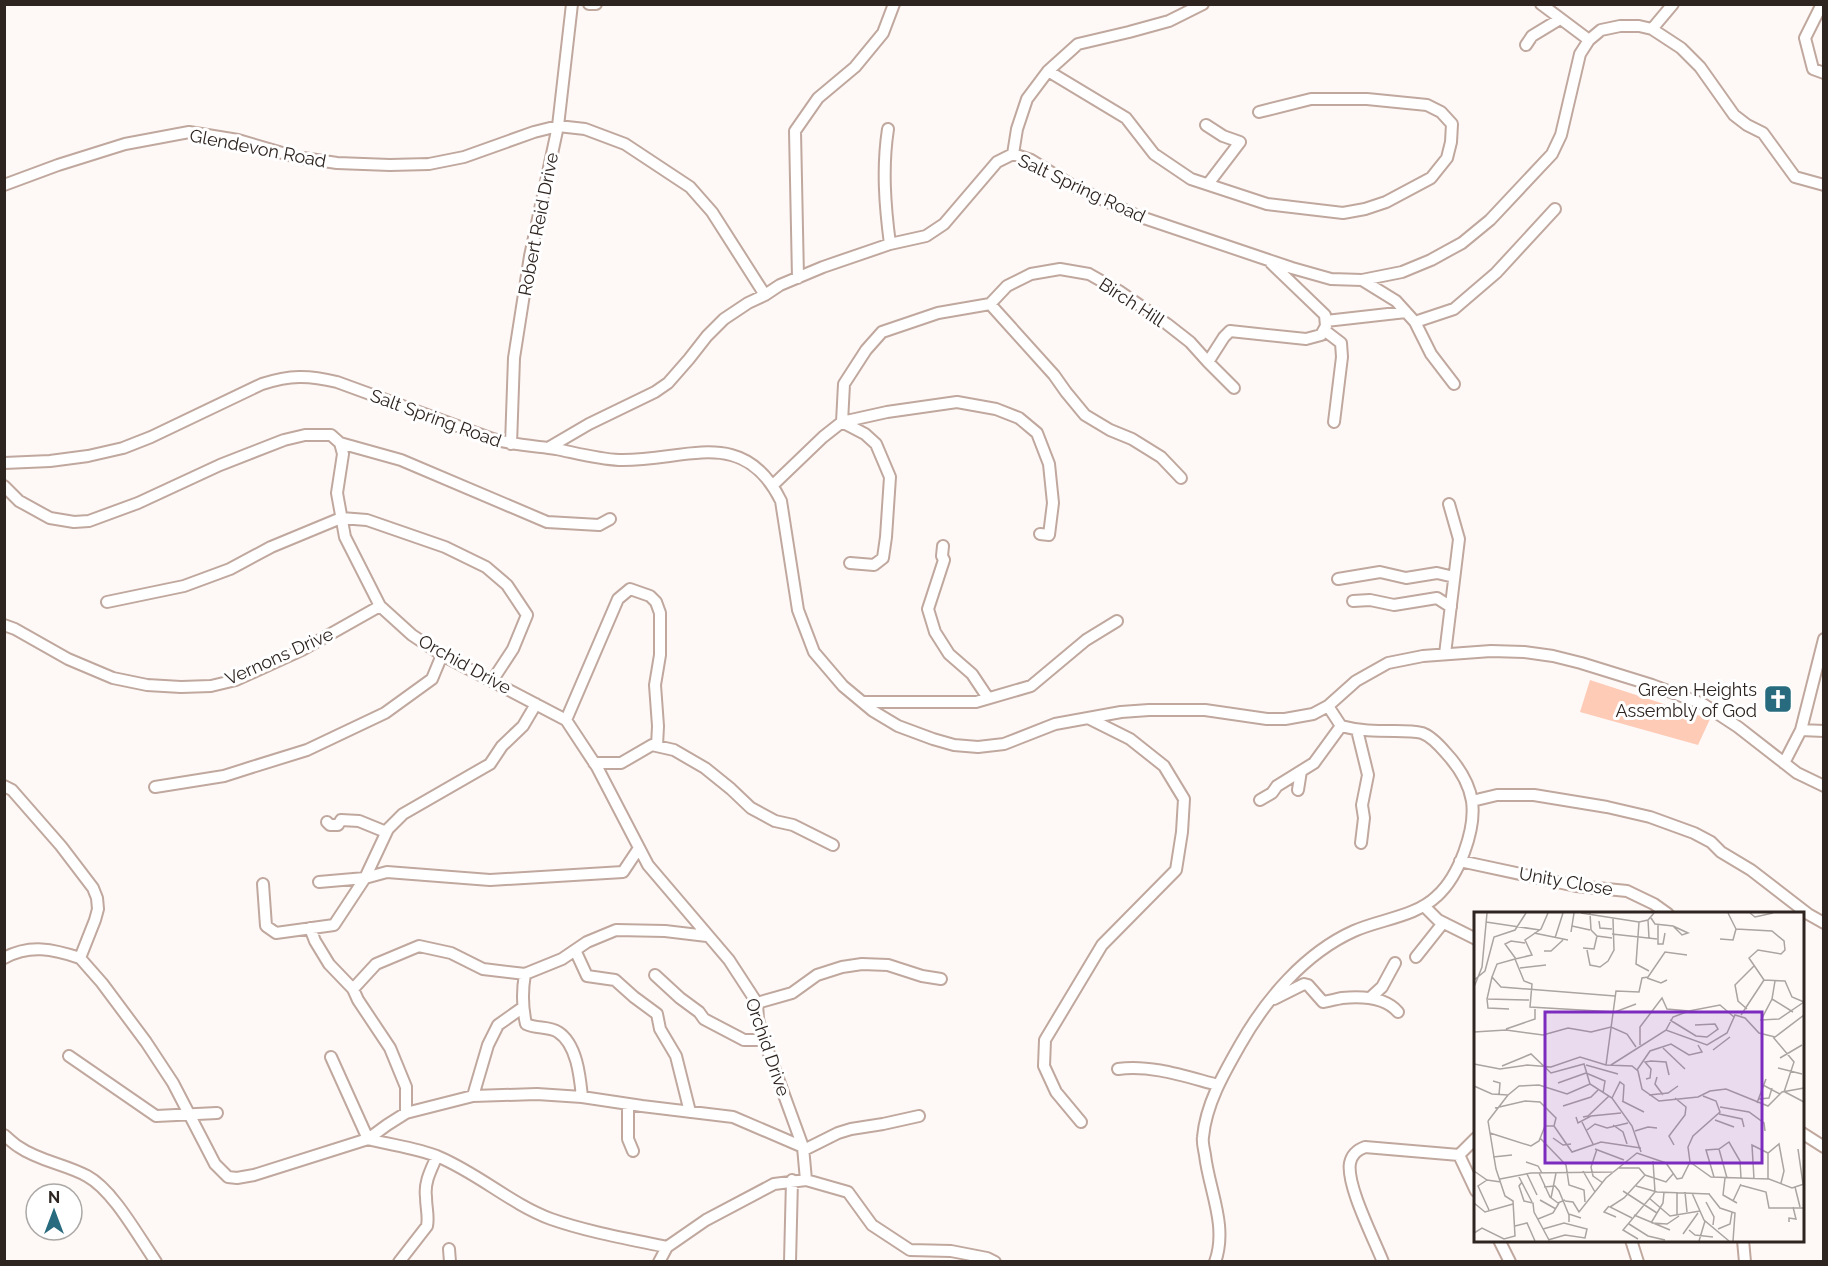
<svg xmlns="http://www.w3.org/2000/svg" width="1828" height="1266" font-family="Raleway,sans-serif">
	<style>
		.green { fill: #fecbb7 }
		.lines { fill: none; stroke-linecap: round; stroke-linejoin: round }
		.minor-casing { stroke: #c0a89e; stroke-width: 14 }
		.minor { stroke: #fff; stroke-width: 10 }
		.labels { text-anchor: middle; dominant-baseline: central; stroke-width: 6; stroke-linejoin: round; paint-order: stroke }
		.street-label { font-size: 18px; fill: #2e2521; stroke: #fff }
		.poi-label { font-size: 18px; fill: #2e2521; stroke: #fff; text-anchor: end }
		.inset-road { fill: none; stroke: #aba4a1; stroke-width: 1.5 }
		.view { fill: #7b2cbf; fill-opacity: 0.15; stroke: #7b2cbf; stroke-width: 3 }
		.inset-edge { fill: none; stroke: #2e2521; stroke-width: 3 }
	</style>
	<rect width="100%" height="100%" fill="#fef9f7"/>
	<!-- green -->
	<path class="green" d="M1590 680 1710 719 1698 745 1580 712Z"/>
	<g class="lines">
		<!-- minor casing -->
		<g class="minor-casing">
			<path id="minor" d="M589 4H596
				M1541 4 1589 40
				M1822 4 1805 38 1813 69 1824 73
				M1652 29 1673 4
				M1526 45 1532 36 1560 19
				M1048 71 1126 118 1154 154 1191 179 1267 204 1343 213 1365 209 1386 202 1431 178 1447 158 1451 142 1452 124 1441 112 1427 105 1367 99H1311L1259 112
				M1206 125 1223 136 1240 142 1208 184
				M888 129C882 168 885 206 890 244
				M1013 154 1017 129 1027 99 1048 71 1078 44 1129 32 1169 21 1203 4
				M4 185 58 165 125 144 189 132 238 140 296 157 337 163 390 165 429 164 464 157 534 132 558 126 585 129 625 144 690 187 712 212 765 295
				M798 278 795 131 818 98 855 67 883 33 894 4
				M1362 280 1396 301 1415 322 1431 354 1454 384
				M990 304 1054 375 1066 392 1085 415 1110 430 1132 439 1161 457 1181 478
				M1326 321 1406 312
				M1415 322 1454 309 1496 273 1555 209
				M1324 330 1341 343 1342 357 1334 422
				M1208 362 1234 388
				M340 443 401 460 547 522 599 525 610 519
				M511 444 514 358 530 256 558 126 572 4
				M548 448 589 424 655 392 668 383 689 359 707 336 724 319 748 303 765 295 780 285 823 267 890 244 926 236 944 224 997 162 1013 154 1031 160 1073 186 1138 216 1292 268 1331 279 1362 280 1402 272 1431 260 1462 243 1490 220 1552 154 1561 135 1580 54 1589 40 1601 30 1620 26H1639L1652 29 1681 48 1700 67 1734 115 1747 125 1763 133 1795 177 1824 185
				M4 463 50 461 88 456 123 448 151 437 262 384C290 375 308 375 337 382L493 439C514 445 534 446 556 449 576 453 598 459 619 460 684 462 743 424 781 501L798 610 814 652 843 686 873 711 898 726 933 739 954 745 978 747 1004 744 1055 724 1121 712 1149 710H1205L1267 719H1285L1313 714 1328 706 1356 681 1388 663 1423 656 1491 651 1524 652 1553 656 1581 663 1652 685 1703 704 1738 727 1797 773 1824 786
				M773 485 823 437 842 422 844 384 866 350 882 332 938 313 990 304 1007 286 1031 274 1060 269 1089 274 1119 291 1167 324 1190 342 1208 362 1224 337 1230 331 1306 339 1321 335 1326 326 1325 315 1271 263
				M4 486 19 501 50 518 74 522 89 521 138 503 220 465 284 440 305 435H331L340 443 343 454 337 493 345 537 380 606 412 635 442 655 566 720 597 767 648 865 729 960 757 1003 758 1019 764 1040 803 1147 806 1180
				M943 546 942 556 944 560 928 609 935 632 949 654 972 674 988 698
				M850 563 874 565 883 558 886 537 890 477 876 444 865 434 842 422 887 412 957 402 996 409 1019 418 1037 433 1049 464 1053 503 1049 535 1040 534
				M1338 579 1380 572 1406 578 1437 573 1454 577
				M1353 601 1370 600 1394 605 1437 598 1451 607
				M107 602 184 586 230 569 271 547 341 518 367 520 445 547 486 567 507 585 527 615 513 649 492 681
				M4 625 15 629 68 659 113 678 147 685 181 687 211 686 236 680 302 650 380 606
				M1445 654 1459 539 1449 504
				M862 702H976L1031 686 1086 640 1117 621
				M566 720 618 599 630 589 650 596 656 602 660 613V655L655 685 658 726 657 746
				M1357 730 1368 775 1362 805 1364 818 1361 843
				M1801 730 1824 731
				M594 763H621L652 745 674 750 705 768 731 789 751 808 775 821 793 825 833 845
				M1784 763 1801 730 1824 639
				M4 786 12 790 61 846 93 888 97 898 98 909 95 920 80 958
				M155 787 224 776 249 768 307 750 385 713 432 679 442 655
				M1298 790 1301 771
				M1260 800 1272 793 1277 786 1314 763 1341 726
				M1472 801 1497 795H1534L1607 807 1650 817 1694 833 1711 842 1721 852 1751 870 1808 914 1824 923
				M327 822 330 825H338L341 820 359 821 386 832
				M1460 861 1576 886 1627 891 1654 904 1668 914
				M319 882 365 878 388 829 403 814 490 764 502 746 523 726 536 704
				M263 884 266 926 276 933 334 925 365 878 387 872 490 880 623 872 639 848
				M1425 907 1438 920 1476 939
				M310 928 315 941 329 964 353 989 358 1000 390 1048 406 1087V1113
				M575 950 587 976 615 980 634 997 657 1014 660 1029 676 1056 690 1112
				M1416 957 1443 923
				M4 958C30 944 53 949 80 958
				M80 958 102 983 146 1042 173 1083 215 1164 228 1177 237 1178 254 1175 368 1139 387 1125 406 1113 473 1096 537 1094 582 1097 642 1106 733 1117 803 1147
				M525 974C522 991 522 1006 526 1024 536 1029 549 1026 558 1032 577 1044 580 1077 582 1097
				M655 975 680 998 699 1012 704 1019 744 1040H764
				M353 989 376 964 419 946 451 953 483 969 525 974 562 959 587 942 616 930 665 931 707 936
				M1370 998 1382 987 1395 963
				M1274 999 1304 984 1308 985 1323 1002C1330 1001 1336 999 1342 998 1362 996 1385 997 1398 1012
				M757 1003 792 993 817 975 842 967 862 964 888 965 922 976 941 979
				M69 1056 156 1116 217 1113
				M331 1057 368 1139
				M1118 1069C1150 1064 1187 1077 1218 1085
				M473 1096 488 1045 498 1025 522 1008
				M628 1104V1139L633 1151
				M1081 1122 1056 1092 1044 1066 1045 1040 1102 945 1176 870 1182 832 1184 799 1164 766 1130 739 1090 719
				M1802 1133 1824 1147
				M4 1135C9 1139 14 1144 19 1147 39 1161 65 1164 87 1176 113 1190 138 1236 156 1262
				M368 1139C391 1145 418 1148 439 1157 479 1174 511 1204 551 1219 588 1232 629 1239 667 1247
				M804 1150 838 1133 851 1129 883 1124 919 1116
				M1459 1155 1476 1191
				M1499 1240 1510 1262
				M1631 1240 1638 1262
				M1743 1240 1745 1262
				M449 1249 450 1262
				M399 1262 427 1226C429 1216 426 1208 426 1197 424 1182 431 1170 437 1156
				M659 1262 667 1247 706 1220 774 1184 806 1180 848 1192 872 1225 910 1250 951 1251 987 1258 995 1262
				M790 1262 792 1180
				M1215 1262C1228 1226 1209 1190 1205 1155 1204 1149 1202 1142 1203 1137 1206 1104 1224 1073 1240 1045 1266 999 1305 953 1354 931 1381 919 1415 917 1437 896 1459 876 1476 830 1472 801 1469 783 1458 766 1446 753 1440 746 1431 736 1422 733 1414 731 1403 731 1395 731 1376 731 1359 731 1341 726L1328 706
				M1383 1262C1374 1239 1346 1185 1350 1163 1352 1154 1357 1150 1365 1147L1459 1155 1476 1138"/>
		</g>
		<!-- minor -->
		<use href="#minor" class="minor"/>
	</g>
	<!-- icons -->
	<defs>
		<g id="church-square" transform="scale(1.5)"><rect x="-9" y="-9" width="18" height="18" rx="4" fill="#296b7e" stroke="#fff"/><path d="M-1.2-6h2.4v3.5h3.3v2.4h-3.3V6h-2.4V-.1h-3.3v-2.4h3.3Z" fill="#fff"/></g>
	</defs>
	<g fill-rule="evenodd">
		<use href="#church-square" x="1778" y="699"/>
	</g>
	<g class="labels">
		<!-- street labels -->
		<g class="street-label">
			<text transform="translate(258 148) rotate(11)">Glendevon Road</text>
			<text transform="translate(1082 188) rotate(25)">Salt Spring Road</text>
			<text transform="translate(538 224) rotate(-79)">Robert Reid Drive</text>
			<text transform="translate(1132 302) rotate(33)">Birch Hill</text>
			<text transform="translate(436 418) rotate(20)">Salt Spring Road</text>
			<text transform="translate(279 656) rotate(-24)">Vernons Drive</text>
			<text transform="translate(465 664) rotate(29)">Orchid Drive</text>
			<text transform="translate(1566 881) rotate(10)">Unity Close</text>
			<text transform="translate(768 1047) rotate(71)">Orchid Drive</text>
		</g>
		<!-- poi labels -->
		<g class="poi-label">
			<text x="1757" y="689">Green Heights<tspan x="1757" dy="21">Assembly of God</tspan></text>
		</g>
	</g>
	<!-- overview -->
	<g transform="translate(1474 912)">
		<rect width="330" height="330" fill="#fef9f7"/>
		<path class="inset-road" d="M74 1 67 17 51 28 58 43 41 47 50 69 58 72 56 95 141 100 162 92M107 1 165 10 174 8 180 1M116 1 117 18 123 24 138 26M276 1 281 5 299 1M177 6 181 12 199 14 208 23 214 21 199 14M174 8 175 26M125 9 126 16 138 17M12 10 66 18M165 10 162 52 175 59M184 13V32H189L191 21M98 14 116 18M262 17 298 19 310 29 311 38 307 42 284 38 275 46 290 68M97 20 100 1M60 21 94 28M138 22 183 27M81 26 89 1M246 27 259 28 262 17 254 1M109 36 120 37 123 24M113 38 116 53 126 55 134 49 140 38 139 7M70 39H77L89 28M41 47 23 52 18 65 27 75 141 84M42 47 31 32 37 29 51 31M46 56 72 53M18 65 13 87 55 88M173 66 187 71 193 68M0 68 11 59 20 25 41 18 52 1M290 68 311 69 318 85 330 90M301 69 298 87 287 108 305 107 330 90M0 75 8 55 13 1M13 87 14 96 35 97M298 87 319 100M273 97 264 89 261 73 280 54M267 103 290 68M196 108 222 124 233 125 244 117 241 112 221 113M32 117 61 107V97M192 118 199 105 215 99 246 93 260 105M0 120 32 118 69 123 94 116 117 120 137 115 153 122 162 135M299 125 320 150 310 180M166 133V115L188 86 193 97 215 99M189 136 211 157M239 138 256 125M306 146 328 133M0 152 26 157 53 153 77 155 106 145 132 153 158 154 164 159 168 177 185 189 224 185 236 179 252 177 294 194 308 180 330 176M112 153 144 162M132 153 142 79 165 80 168 66 174 65 191 40 213 43M137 153 192 118 233 133 253 121 261 103 271 106 285 121 301 125 330 103M28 154 57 142 77 161 110 152 116 172 138 186 158 214 167 240M304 156 328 162M163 158 176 139 197 132 215 143 228 140 224 133M112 161 131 169 129 181M183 165 181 172 189 183M172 167 176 166 177 157 171 150 177 149 192 150 195 163M19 169 26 171 25 183M84 171 112 161M289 173 306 182M0 174 18 182 34 183 45 174 65 173 93 182 116 172M311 180 330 190M175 183 194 181 204 174M138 186 146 170 150 173 149 189M285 187 295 186 298 176M148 189 170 200M283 191 292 167M89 194 117 185 124 178M246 195 275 200 290 211 291 219M21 196 51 189 66 190 82 206 80 214M245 202 268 207 270 215M102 205 104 211 117 204 147 201M109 205 114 204 135 184M241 208 260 215M14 209 34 183M108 210 119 232M139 213 149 220 153 232M80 214 98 240 127 230 167 236M113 218 121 212 133 216 154 211M161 219 174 215 183 216M16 221 57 234 65 229 71 214H80M66 226 92 253 95 273 110 278 111 290M79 226 89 233 97 232M200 233 195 224 211 203 212 195 201 186M121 237 150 248M123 237 117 255 119 264 129 271M245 237 253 266M324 237 329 272M294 241V267M19 245 38 243M52 250 64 254 68 261M216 250 237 265 295 267 318 276 330 272M216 250 214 235 219 224 246 200 242 189 229 184M145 256H165L171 263 192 270 199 262M0 259 13 268 27 270M109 259 121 280M65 261 76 285 84 291 91 288M53 262 63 283M44 263 58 290M240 265 232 238 245 237 255 230 266 249 267 266M251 266 249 283 263 291M26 267 57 261 140 260M280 267 278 233 294 241 305 232 310 259 307 271M13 268 4 274 15 298M48 270 45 274 50 289 59 291 60 300 75 328M266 273 292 280 295 296H330M162 274 183 280 236 282M70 275 81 274 85 279 95 303M321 275 326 295M149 279 183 301M203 280V303M211 280 213 300M218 281 230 308 255 329M235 282 246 296 261 301 259 329M77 286 82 261M175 286 196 304 226 299M66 288 82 297M91 289 99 290 105 300 132 266 163 241 192 251 203 267 208 266 216 250M259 289 267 272M232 290 240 305 239 313M0 291 11 300 39 292M135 294 130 300 142 305M160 303 196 318M158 306 136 295 150 286 171 263M64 307 79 301 85 291M95 310V302L107 306M315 310V306L322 307 319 295M177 311 189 291 190 280M178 311 193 312 205 304M155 312 174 324 191 328M41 314 53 311 61 329M69 317 90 311 113 317 111 326 91 323 74 328M244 317 256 312 258 300M215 318 221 323 239 325M0 321 8 316 30 327 41 324 39 289 31 284 22 257 14 209M209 322 224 301M164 327 149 318 181 280 179 249M225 329 231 309"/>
		<path class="view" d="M71 100H288V251H71Z"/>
		<rect width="330" height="330" class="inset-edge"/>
	</g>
	<!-- border -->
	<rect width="1828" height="1266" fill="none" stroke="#2e2521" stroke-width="12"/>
	<!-- north arrow -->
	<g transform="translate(54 1212)"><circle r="28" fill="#ffffff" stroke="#aba8a6" stroke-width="1.5"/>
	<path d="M0-4.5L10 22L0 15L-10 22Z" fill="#296b7e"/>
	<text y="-9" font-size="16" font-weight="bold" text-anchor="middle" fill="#2e2521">N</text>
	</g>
</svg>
